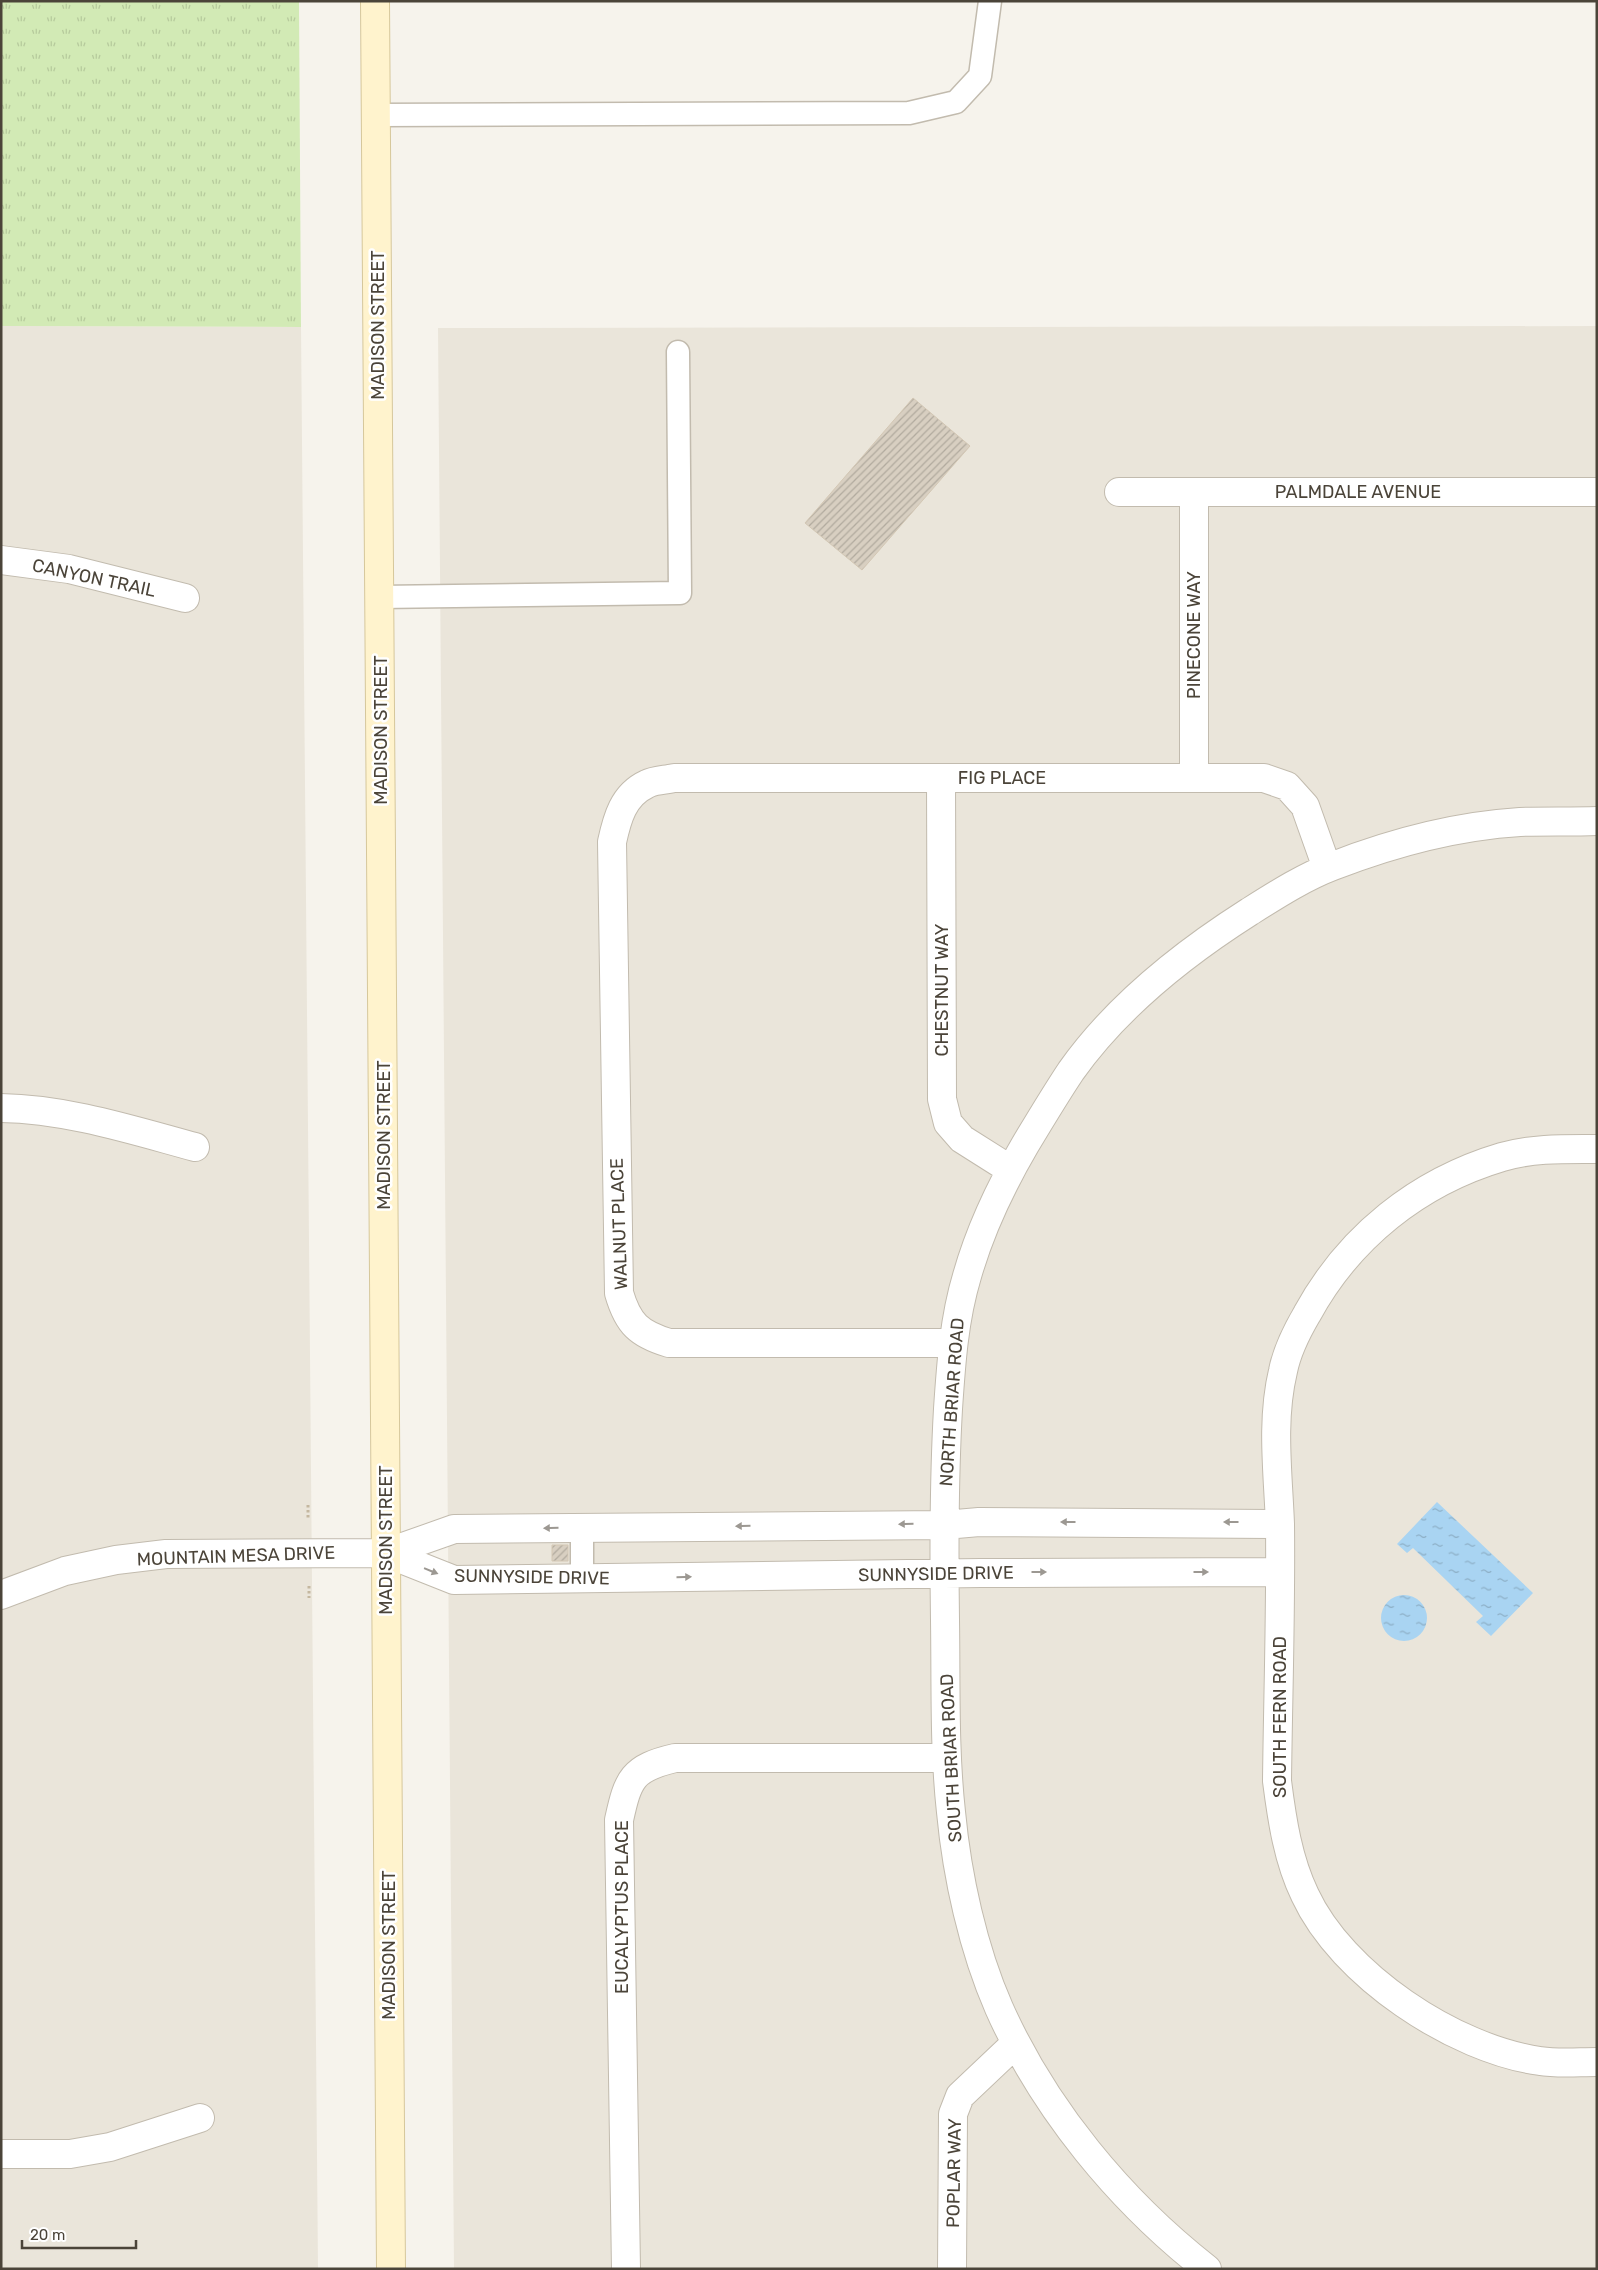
<svg xmlns="http://www.w3.org/2000/svg" width="1598" height="2270" font-family="Rubik,sans-serif">
	<style>
		.residential { fill: #eae5da }
		.grass { fill: url(#grass-tufts) }
		.water { fill: url(#water-ripples) }
		.building { fill: url(#building-hatch); stroke: #d3c7b4 }
		.lines { fill: none; stroke-linecap: round; stroke-linejoin: round }
		.service-casing { stroke: #c2bbae; stroke-width: 25 }
		.minor-casing { stroke: #c2bbae; stroke-width: 30 }
		.secondary-casing { stroke: #d6c79b; stroke-width: 30 }
		.path { stroke: #c4b79f; stroke-width: 3; stroke-dasharray: 2.5 2.5; stroke-linecap: butt }
		.service { stroke: #fff; stroke-width: 22 }
		.minor { stroke: #fff; stroke-width: 28 }
		.secondary { stroke: #fff3cd; stroke-width: 28 }
		.oneway { fill: #9c9892 }
		.labels { text-anchor: middle; dominant-baseline: central; stroke-width: 5; stroke-linejoin: round; paint-order: stroke }
		.street-label { font-size: 18px; fill: #4b4439; stroke: #fff }
	</style>
	<defs>
		<pattern id="grass-tufts" width="24" height="20" patternUnits="userSpaceOnUse" patternTransform="scale(1.25)"><rect width="24" height="20" fill="#d2eab5"/><path d="M3 7l-1-3M5 7V3M7 7l1-3M15 17l-1-3M17 17v-4M19 17l1-3" fill="none" stroke="#b6ca9c"/></pattern>
		<pattern id="water-ripples" width="26" height="14" patternUnits="userSpaceOnUse" patternTransform="scale(1.25)"><rect width="26" height="14" fill="#a9d4f2"/><path d="M2 4q2-2 4 0t4 0M15 11q2-2 4 0t4 0" fill="none" stroke="#8caec5"/></pattern>
		<pattern id="building-hatch" width="6" height="6" patternUnits="userSpaceOnUse" patternTransform="scale(1.25)"><rect width="6" height="6" fill="#d8cfc1"/><path d="M-1 1l2-2M0 6l6-6M5 7l2-2" fill="none" stroke="#b1aa9e"/></pattern>
	</defs>
	<rect width="100%" height="100%" fill="#f6f3ec"/>
	<!-- residential -->
	<path class="residential" d="M1 326 301 327 318 2269H1Z
		M1597 326V2269H454L438 328Z"/>
	<!-- grass -->
	<path class="grass" d="M1 1H299L301 327 1 326Z"/>
	<!-- water -->
	<path class="water" d="M1437 1502 1533 1593 1491 1636 1476 1622 1483 1616 1413 1548 1407 1553 1397 1544Z
		M1381 1618a23 23 0 1 1 46 0a23 23 0 1 1-46 0Z"/>
	<!-- building -->
	<path class="building" d="M913 398 970 446 862 570 805 523Z
		M552 1545H568V1561H552Z"/>
	<g class="lines">
		<!-- service casing -->
		<g class="service-casing">
			<path id="service" d="M377 115 909 113 956 102 980 76 990 1
				M380 597 680 593 678 352
				M582 1527V1578"/>
		</g>
		<!-- minor casing -->
		<g class="minor-casing">
			<path id="minor" d="M1119 492H1597
				M1194 492V778
				M1 560 69 569 185 598
				M941 778 942 1099 948 1123 962 1139 1011 1170
				M1 1108C67 1109 132 1130 195 1147
				M1597 1149C1565 1149 1533 1148 1502 1157 1418 1182 1349 1237 1307 1314 1297 1331 1287 1351 1283 1371 1271 1421 1278 1473 1280 1524 1281 1610 1278 1696 1277 1781 1282 1820 1288 1860 1305 1895 1342 1975 1454 2049 1540 2061 1558 2064 1578 2062 1597 2062
				M953 1343H669C639 1334 628 1324 619 1293L612 842C617 819 623 795 647 784 654 780 666 780 674 778H1264L1287 786 1305 806 1327 868
				M386 1553 454 1580 981 1573 1280 1572
				M1 1595 65 1571 116 1560 166 1554 386 1553 454 1529 945 1525 979 1522 1280 1524
				M1 2154H70L110 2147 200 2118
				M626 2269 619 1820C628 1779 632 1768 675 1758H947
				M952 2269 953 2114 960 2096 1016 2043
				M1207 2269C1120 2201 1044 2109 999 2008 973 1949 957 1876 951 1812 944 1749 946 1684 945 1620 944 1550 944 1479 948 1409 951 1364 954 1319 967 1276 980 1230 1001 1186 1025 1145 1040 1120 1055 1095 1071 1071 1117 1006 1183 954 1249 912 1276 895 1304 877 1333 866 1392 843 1457 826 1520 822 1545 821 1571 822 1597 821"/>
		</g>
		<!-- secondary casing -->
		<g class="secondary-casing">
			<path id="secondary" d="M375 1 391 2269"/>
		</g>
		<!-- path -->
		<path class="path" d="M308 1505V1520
			M309 1586V1598"/>
		<!-- service -->
		<use href="#service" class="service"/>
		<!-- minor -->
		<use href="#minor" class="minor"/>
		<!-- secondary -->
		<use href="#secondary" class="secondary"/>
	</g>
	<!-- one-way arrows -->
	<defs><path id="oneway-solid" d="M-6-.8H1V-3.2L6.5 0L1 3.2V.8H-6Z" transform="scale(1.25)"/></defs>
	<g class="oneway">
		<use href="#oneway-solid" transform="translate(1068 1522) rotate(180)"/>
		<use href="#oneway-solid" transform="translate(1231 1522) rotate(180)"/>
		<use href="#oneway-solid" transform="translate(906 1524) rotate(179)"/>
		<use href="#oneway-solid" transform="translate(743 1526) rotate(179)"/>
		<use href="#oneway-solid" transform="translate(551 1528) rotate(179)"/>
		<use href="#oneway-solid" transform="translate(431 1571) rotate(22)"/>
		<use href="#oneway-solid" transform="translate(1039 1572)"/>
		<use href="#oneway-solid" transform="translate(1201 1572)"/>
		<use href="#oneway-solid" transform="translate(684 1577) rotate(-1)"/>
	</g>
	<g class="labels">
		<!-- street labels -->
		<g class="street-label">
			<text transform="translate(378 325) rotate(-90)">MADISON STREET</text>
			<text x="1358" y="492">PALMDALE AVENUE</text>
			<text transform="translate(94 578) rotate(12)">CANYON TRAIL</text>
			<text transform="translate(1194 635) rotate(-90)">PINECONE WAY</text>
			<text transform="translate(381 730) rotate(-90)">MADISON STREET</text>
			<text x="1002" y="778">FIG PLACE</text>
			<text transform="translate(942 990) rotate(-90)">CHESTNUT WAY</text>
			<text transform="translate(384 1135) rotate(-90)">MADISON STREET</text>
			<text transform="translate(619 1224) rotate(-92)">WALNUT PLACE</text>
			<text transform="translate(952 1402) rotate(-86)">NORTH BRIAR ROAD</text>
			<text transform="translate(386 1540) rotate(-90)">MADISON STREET</text>
			<text transform="translate(236 1556) rotate(-2)">MOUNTAIN MESA DRIVE</text>
			<text transform="translate(936 1574) rotate(-1)">SUNNYSIDE DRIVE</text>
			<text transform="translate(532 1577) rotate(1)">SUNNYSIDE DRIVE</text>
			<text transform="translate(1280 1717) rotate(-90)">SOUTH FERN ROAD</text>
			<text transform="translate(951 1758) rotate(-93)">SOUTH BRIAR ROAD</text>
			<text transform="translate(622 1907) rotate(-90)">EUCALYPTUS PLACE</text>
			<text transform="translate(389 1945) rotate(-90)">MADISON STREET</text>
			<text transform="translate(954 2173) rotate(-89)">POPLAR WAY</text>
		</g>
	</g>
	<!-- border -->
	<rect width="1598" height="2270" fill="none" stroke="#4b4439" stroke-width="5"/>
	<!-- scale -->
	<path d="M22 2240v8h114v-8" fill="none" stroke="#4b4439" stroke-width="2.5"/>
	<text x="30" y="2240" font-size="15" fill="#4b4439" stroke="#ffffff" stroke-width="4" paint-order="stroke">20 m</text>
</svg>
